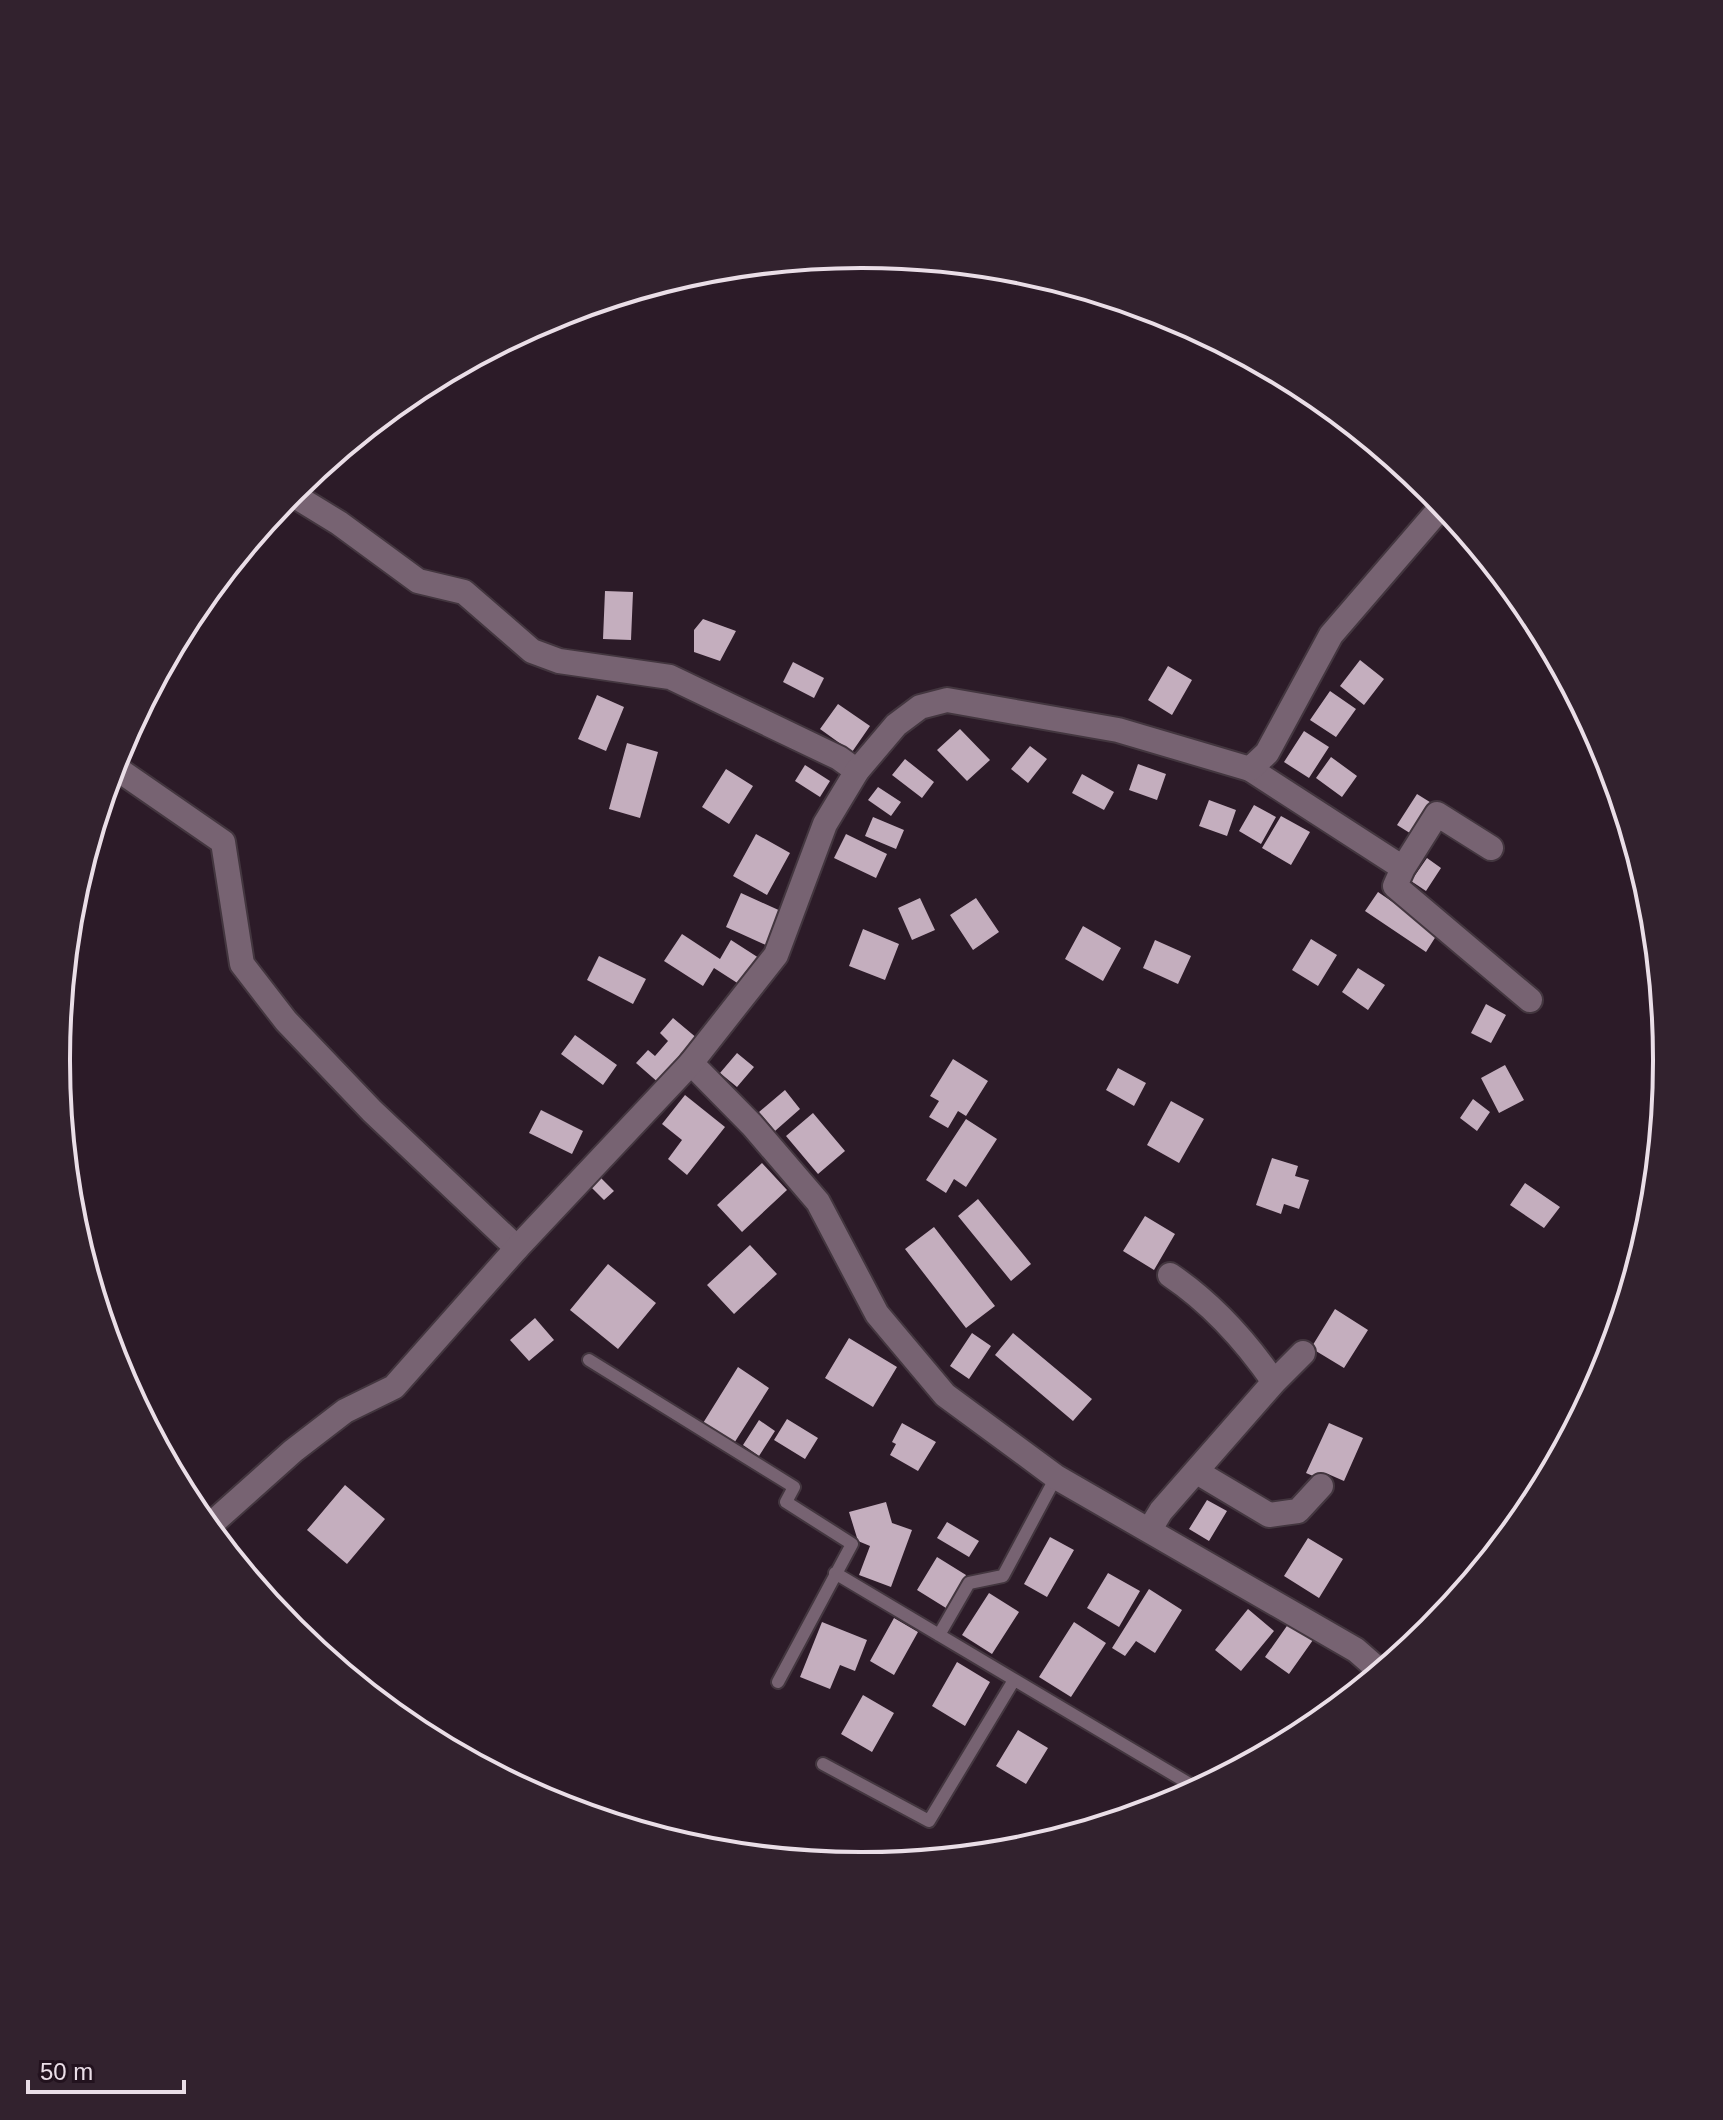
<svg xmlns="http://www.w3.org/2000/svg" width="1723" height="2120" font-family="Helvetica,sans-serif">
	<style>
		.building { fill: #c4aebe }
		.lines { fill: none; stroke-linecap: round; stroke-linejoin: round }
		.lane-casing { stroke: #43363f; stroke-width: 16 }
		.street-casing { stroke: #43363f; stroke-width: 28 }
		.secondary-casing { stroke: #43363f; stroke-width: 28 }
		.lane { stroke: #776372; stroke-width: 12 }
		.street { stroke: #776372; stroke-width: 24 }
		.secondary { stroke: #776372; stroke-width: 24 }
		.rim { fill: none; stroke: #eadee7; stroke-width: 4 }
	</style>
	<rect width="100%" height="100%" fill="#2c1b28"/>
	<!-- building -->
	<path class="building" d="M605 591 633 592 631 640 603 639Z
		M703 619 736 631 720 661 694 652V630Z
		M1360 660 1384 679 1364 705 1340 686Z
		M793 662 824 678 814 698 783 682Z
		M1168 666 1192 680 1172 715 1148 700Z
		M1330 691 1356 709 1336 737 1310 720Z
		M597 695 624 707 606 751 578 739Z
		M838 704 870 726 852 752 820 729Z
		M960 729 990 760 967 781 937 750Z
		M1304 731 1329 747 1309 778 1284 762Z
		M627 743 658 752 640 818 609 809Z
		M1030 746 1047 759 1028 783 1011 769Z
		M1331 757 1357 776 1342 797 1316 778Z
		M905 759 934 782 922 798 892 775Z
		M1138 764 1166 774 1157 800 1129 790Z
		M805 765 830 781 820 797 795 781Z
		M726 769 753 786 729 824 702 807Z
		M1082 774 1114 792 1104 810 1072 793Z
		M878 787 901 802 891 816 868 800Z
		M1417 794 1433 804 1413 835 1397 825Z
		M1209 800 1236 810 1227 836 1199 826Z
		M1254 805 1276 817 1261 844 1239 831Z
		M1281 816 1310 832 1291 865 1262 848Z
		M873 817 904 830 896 849 865 836Z
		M756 834 790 853 767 895 733 876Z
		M846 834 887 854 876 878 834 858Z
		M1427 858 1441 868 1426 891 1411 881Z
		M1378 892 1438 933 1426 952 1365 911Z
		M741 893 783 912 768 946 726 927Z
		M920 898 935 930 912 940 898 908Z
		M976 898 999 932 973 950 950 915Z
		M1083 926 1121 948 1103 981 1065 959Z
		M863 929 899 944 885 980 849 966Z
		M682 934 720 959 731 940 759 958 742 986 714 968 703 986 664 961Z
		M1311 939 1337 955 1318 986 1292 970Z
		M1155 940 1191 956 1178 984 1143 968Z
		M599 956 646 979 633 1004 587 980Z
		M1358 968 1385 985 1368 1010 1342 992Z
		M1486 1004 1506 1015 1491 1043 1471 1033Z
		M673 1018 698 1039 660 1084 636 1063 648 1050 655 1056 668 1041 660 1033Z
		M575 1035 617 1065 603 1085 561 1054Z
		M737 1053 754 1067 737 1087 720 1073Z
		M953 1059 988 1081 966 1116 958 1111 948 1128 929 1117 939 1101 930 1096Z
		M1505 1065 1524 1100 1499 1113 1481 1078Z
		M1118 1068 1146 1083 1134 1106 1106 1090Z
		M785 1090 800 1109 775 1131 759 1112Z
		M685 1095 725 1127 687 1175 668 1159 682 1140 662 1124Z
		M1473 1099 1490 1112 1477 1131 1460 1118Z
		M1171 1101 1204 1119 1179 1163 1147 1145Z
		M541 1110 583 1131 572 1154 529 1133Z
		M813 1113 845 1151 818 1174 786 1136Z
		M966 1119 997 1139 966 1187 954 1179 946 1193 926 1180Z
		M1272 1158 1298 1166 1295 1176 1309 1180 1299 1209 1284 1204 1281 1214 1256 1205Z
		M762 1163 787 1190 742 1232 717 1205Z
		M601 1178 614 1191 604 1200 591 1187Z
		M1525 1183 1560 1207 1544 1228 1510 1205Z
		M978 1199 1031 1264 1011 1281 958 1216Z
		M1145 1216 1175 1234 1154 1270 1123 1251Z
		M934 1227 995 1306 966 1328 905 1249Z
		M750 1245 777 1274 734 1314 707 1285Z
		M608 1264 656 1303 618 1349 570 1310Z
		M1335 1309 1368 1330 1344 1368 1311 1348Z
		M535 1318 554 1340 529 1361 510 1340Z
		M972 1333 991 1346 969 1379 950 1366Z
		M1013 1333 1092 1399 1073 1421 995 1355Z
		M849 1338 897 1367 873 1407 825 1378Z
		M738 1367 769 1388 731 1448 700 1428Z
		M787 1419 818 1438 805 1459 774 1440Z
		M759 1420 775 1431 759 1456 743 1445Z
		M902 1423 936 1442 918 1471 890 1455 896 1444 892 1442Z
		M1329 1423 1363 1438 1344 1481 1328 1474 1325 1481 1306 1473Z
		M345 1485 385 1519 347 1564 307 1530Z
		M1207 1500 1227 1511 1209 1541 1189 1529Z
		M886 1502 892 1523 912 1530 891 1587 859 1575 870 1546 858 1541 849 1512Z
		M947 1522 979 1541 969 1557 937 1538Z
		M1050 1537 1074 1550 1047 1597 1024 1584Z
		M1308 1538 1343 1559 1319 1598 1284 1576Z
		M937 1557 966 1575 946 1608 917 1590Z
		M1108 1573 1140 1591 1119 1627 1087 1608Z
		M1149 1589 1182 1610 1155 1653 1136 1641 1125 1656 1112 1648Z
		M989 1593 1019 1612 992 1654 962 1635Z
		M1248 1609 1274 1631 1241 1671 1215 1650Z
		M894 1618 918 1632 894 1675 870 1661Z
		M822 1622 867 1640 855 1671 840 1665 830 1689 800 1677Z
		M1074 1622 1106 1643 1071 1697 1039 1677Z
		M1289 1623 1313 1640 1289 1674 1265 1657Z
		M957 1662 990 1682 965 1726 932 1706Z
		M863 1695 894 1713 872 1752 841 1734Z
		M1018 1730 1048 1748 1026 1784 996 1766Z"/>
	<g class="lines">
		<!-- lane casing -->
		<g class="lane-casing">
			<path id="lane" d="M589 1360 794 1487 786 1502 852 1544 778 1682
				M835 1573 1198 1789
				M939 1635 969 1583 1003 1576 1056 1477
				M823 1764 929 1821 1014 1680"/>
		</g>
		<!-- street casing -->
		<g class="street-casing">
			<path id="street" d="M290 493 339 523 418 581 464 592 532 651 559 661 670 677 839 758 857 771
				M113 766 223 842 242 964 286 1021 372 1111 517 1248
				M1250 769 1403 868 1437 814 1491 848
				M1403 868 1395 886 1530 1000
				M691 1063 752 1125 818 1202 877 1314 945 1395 1056 1477 1356 1650 1380 1671
				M1170 1275C1213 1304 1245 1340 1274 1382
				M1197 1472 1269 1515 1298 1511 1321 1486
				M1150 1529 1161 1511 1274 1382 1303 1353"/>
		</g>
		<!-- secondary casing -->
		<g class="secondary-casing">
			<path id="secondary" d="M208 1527 293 1451 345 1411 394 1387 517 1248 691 1063 776 955 825 824 857 771 896 725 920 707 947 700 1118 730 1250 769 1267 753 1331 635 1443 505"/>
		</g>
		<!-- lane -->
		<use href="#lane" class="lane"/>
		<!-- street -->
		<use href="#street" class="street"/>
		<!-- secondary -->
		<use href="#secondary" class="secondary"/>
	</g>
	<!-- crop -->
	<path d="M0 0H1723V2120H0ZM861 268H862A791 791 0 0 1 1653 1059V1061A791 791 0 0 1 862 1852H861A791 791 0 0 1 70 1061V1059A791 791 0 0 1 861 268Z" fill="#32222e" fill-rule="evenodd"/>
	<path class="rim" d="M861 268H862A791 791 0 0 1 1653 1059V1061A791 791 0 0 1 862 1852H861A791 791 0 0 1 70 1061V1059A791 791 0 0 1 861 268Z"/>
	<!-- scale -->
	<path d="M28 2080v12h156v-12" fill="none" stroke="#eadee7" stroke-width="4"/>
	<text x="40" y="2080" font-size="24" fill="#eadee7" stroke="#22121e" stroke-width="6" paint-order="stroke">50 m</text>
</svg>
